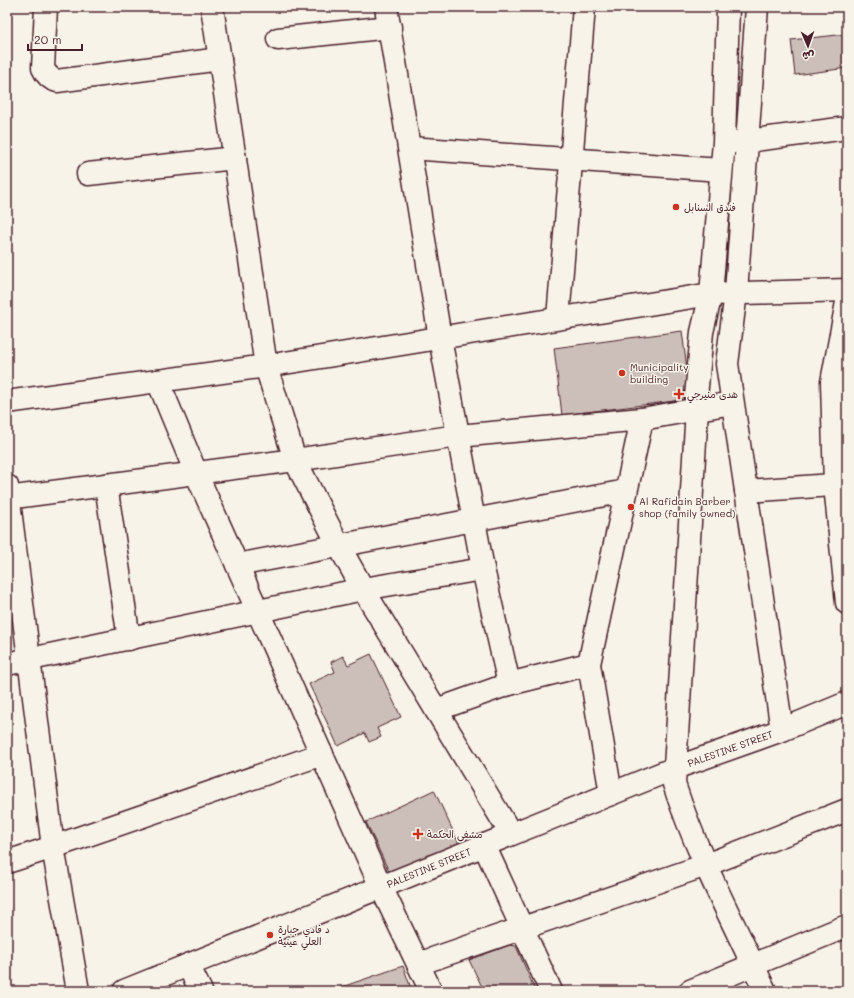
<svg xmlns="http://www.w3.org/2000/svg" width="854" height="998" font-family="Mali,'Playpen Sans Arabic',sans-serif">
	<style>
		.building { fill: #ccbfb9; stroke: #4a1f2b }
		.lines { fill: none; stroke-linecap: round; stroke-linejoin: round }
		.minor-casing { stroke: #4a1f2b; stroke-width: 25 }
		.minor { stroke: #f7f3e8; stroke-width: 22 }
		.poi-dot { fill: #c8321e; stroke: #f7f3e8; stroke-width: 1.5 }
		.labels { text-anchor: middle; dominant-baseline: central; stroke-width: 3; stroke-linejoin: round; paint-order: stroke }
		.poi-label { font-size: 10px; fill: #4a1f2b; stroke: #f7f3e8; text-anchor: start }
		.street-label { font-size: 10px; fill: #4a1f2b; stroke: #f7f3e8 }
	</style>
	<rect width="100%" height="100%" fill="#f7f3e8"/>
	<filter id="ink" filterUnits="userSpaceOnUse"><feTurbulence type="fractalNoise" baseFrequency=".025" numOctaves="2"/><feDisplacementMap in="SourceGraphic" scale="8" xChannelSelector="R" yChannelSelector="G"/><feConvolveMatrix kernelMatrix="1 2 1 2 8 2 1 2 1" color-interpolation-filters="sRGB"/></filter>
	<g filter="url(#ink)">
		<!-- building -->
		<path class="building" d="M847 34V68L795 75 791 40Z
			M682 331 691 399 562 415 554 348Z
			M371 654 401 717 377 728 381 737 369 742 365 733 338 746 309 684 335 672 331 662 343 656 348 665Z
			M434 790 459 844 391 876 366 822Z
			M510 945 516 946 535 990 484 991 469 960Z
			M403 966 412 991H330Z"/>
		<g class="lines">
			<!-- minor casing -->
			<g class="minor-casing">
				<g id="minor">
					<path d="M46 7 43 68C46 75 50 79 57 81L220 59"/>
					<path d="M212 7 266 366 295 460 339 546 363 589 511 834"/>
					<path d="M386 7 440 338 483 569 509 684"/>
					<path d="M728 7 724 142 711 294 702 332 696 397 697 409 674 784C697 855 734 923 765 991"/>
					<path d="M757 7 736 292 727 364 782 730"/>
					<path d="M278 39 390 27"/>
					<path d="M733 142 747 141 847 128"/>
					<path d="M410 148 721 170"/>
					<path d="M88 174 235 158"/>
					<path d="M847 302 832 382 835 485 847 603"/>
					<path d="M558 318 584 7"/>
					<path d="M158 381 196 473 381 887 431 991"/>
					<path d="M7 402 266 366 711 294 847 290"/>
					<path d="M106 485 129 639"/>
					<path d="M7 486 53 847 78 991"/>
					<path d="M746 491 847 484"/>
					<path d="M7 498 295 460 458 436 642 419 732 403"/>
					<path d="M237 565 626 491"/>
					<path d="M7 664 363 589 483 569"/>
					<path d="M436 710 509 684 589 664"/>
					<path d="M611 794 589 664 642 419"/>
					<path d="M484 845 551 991"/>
					<path d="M7 862 53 847 322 754"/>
					<path d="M418 964 706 865 847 810"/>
					<path d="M188 965 201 991"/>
					<path id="s1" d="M124 991 675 768 782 730 847 703"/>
					<path d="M690 991 847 926"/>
				</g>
			</g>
			<!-- minor -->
			<use href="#minor" class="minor"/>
		</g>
	</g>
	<!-- markers -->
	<g class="poi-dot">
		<circle cx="676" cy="207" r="4"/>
		<circle cx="622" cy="373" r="4"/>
		<path d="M677 388h4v4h4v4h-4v4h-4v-4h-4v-4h4z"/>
		<circle cx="631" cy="507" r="4"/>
		<path d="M416 828h4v4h4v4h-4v4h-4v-4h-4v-4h4z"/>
		<circle cx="270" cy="935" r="4"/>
	</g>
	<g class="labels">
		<!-- poi labels -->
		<g class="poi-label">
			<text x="684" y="207">فندق السنابل</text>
			<text x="630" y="367">Municipality<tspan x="630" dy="12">building</tspan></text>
			<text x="687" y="394">هدى منيرجي</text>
			<text x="639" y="501">Al Rafidain Barber<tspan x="639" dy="12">shop (family owned)</tspan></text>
			<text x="427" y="834">مشفى الحكمة</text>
			<text x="278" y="929">د فادي جبارة<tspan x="278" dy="12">العلي عينية</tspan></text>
		</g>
		<!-- street labels -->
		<g class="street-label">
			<text stroke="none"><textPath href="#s1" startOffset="653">PALESTINE STREET</textPath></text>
			<text stroke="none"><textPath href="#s1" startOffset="329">PALESTINE STREET</textPath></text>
		</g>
	</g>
	<!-- margin -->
	<rect width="854" height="998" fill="none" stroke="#f7f3e8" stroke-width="24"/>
	<rect x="12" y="12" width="830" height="974" fill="none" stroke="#4a1f2b" stroke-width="1.5" filter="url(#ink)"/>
	<!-- north arrow -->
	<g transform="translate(808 46) rotate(178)" stroke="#f7f3e8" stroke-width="3" paint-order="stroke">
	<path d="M0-3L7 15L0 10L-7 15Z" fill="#4a1f2b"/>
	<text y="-6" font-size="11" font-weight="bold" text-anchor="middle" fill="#4a1f2b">ش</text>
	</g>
	<!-- scale -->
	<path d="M28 44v6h54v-6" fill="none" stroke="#4a1f2b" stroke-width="2"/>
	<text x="34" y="44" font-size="12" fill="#4a1f2b" stroke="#f7f3e8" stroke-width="3" paint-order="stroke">20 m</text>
</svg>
